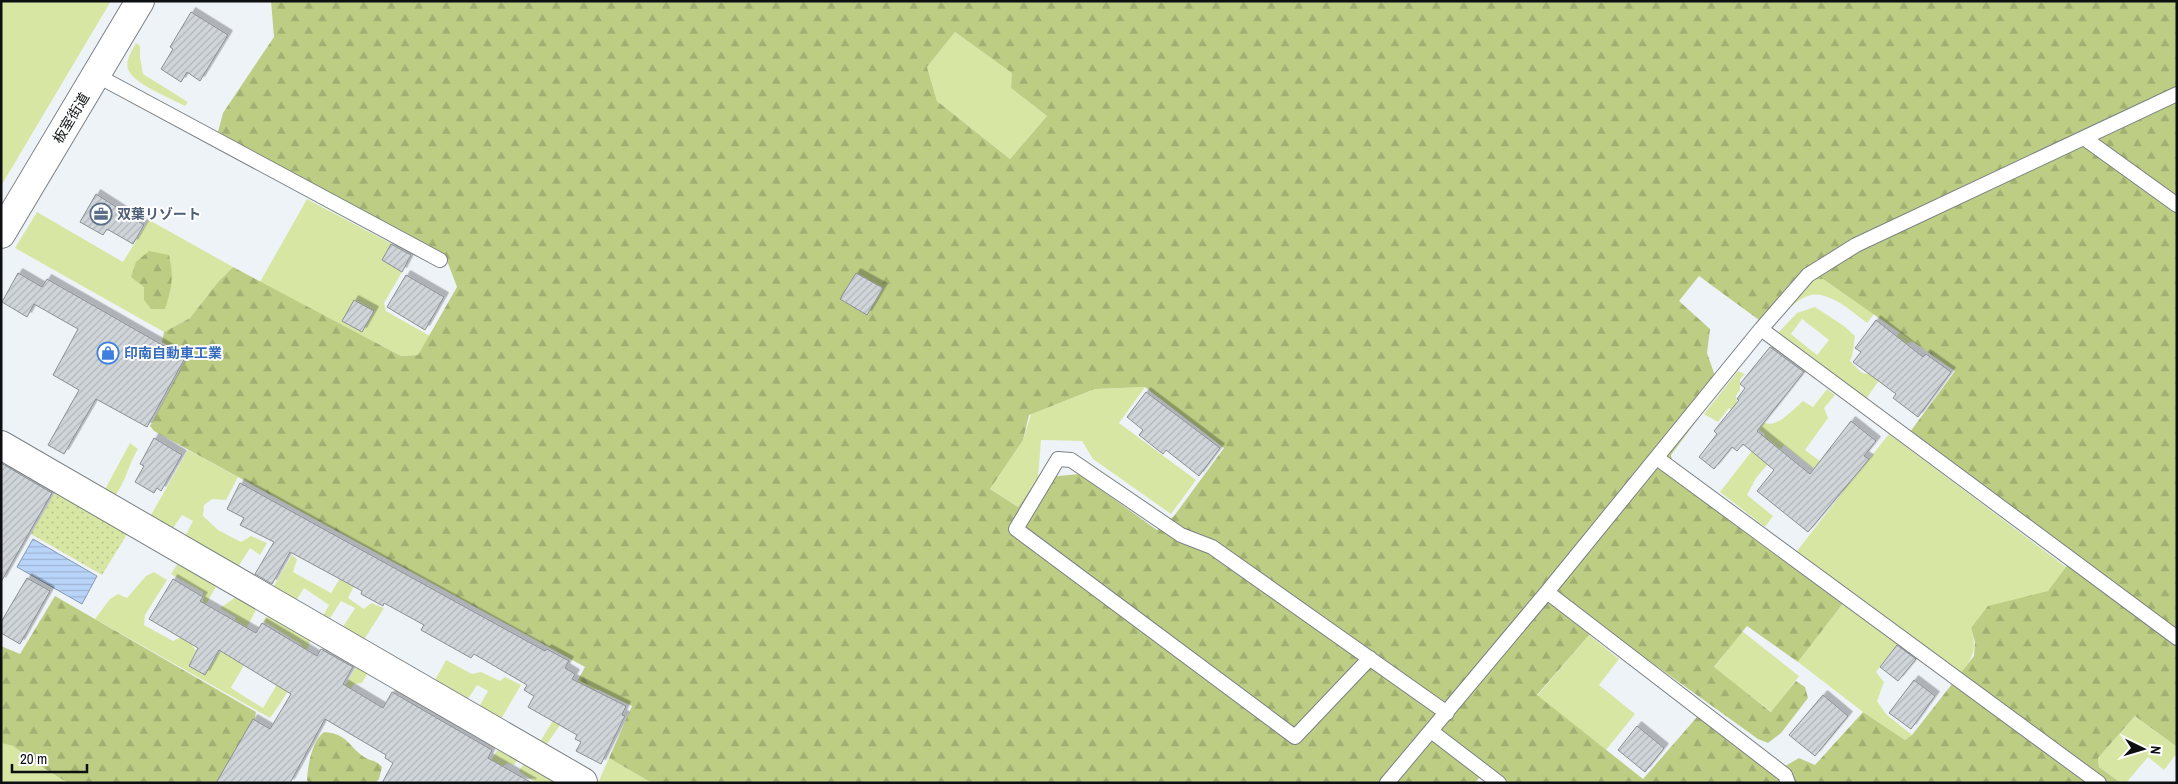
<svg xmlns="http://www.w3.org/2000/svg" width="2178" height="784" font-family="'Archivo Narrow','Noto Sans JP',sans-serif">
	<style>
		.grass { fill: #d7e7a3; fill-rule: evenodd }
		.forest { fill: url(#forest-firs); fill-rule: evenodd }
		.park { fill: url(#park-dots) }
		.water { fill: url(#water-rules); stroke: #8599b3 }
		.building { fill: url(#building-hatch); stroke: #8a8f93; filter: url(#shadow) }
		.lines { fill: none; stroke-linecap: round; stroke-linejoin: round }
		.lane-casing { stroke: #7b8084; stroke-width: 16 }
		.street-casing { stroke: #7b8084; stroke-width: 30 }
		.secondary-casing { stroke: #7b8084; stroke-width: 30 }
		.lane { stroke: #fff; stroke-width: 14 }
		.street { stroke: #fff; stroke-width: 28 }
		.secondary { stroke: #fff; stroke-width: 28 }
		.labels { text-anchor: middle; dominant-baseline: central; stroke-width: 4; stroke-linejoin: round; paint-order: stroke }
		.street-label { font-size: 14px; fill: #0d0f11; stroke: #fff }
		.service-label { font-size: 14px; font-weight: bold; fill: #4e5e75; stroke: #fff; text-anchor: start }
		.shop-label { font-size: 14px; font-weight: bold; fill: #366cbe; stroke: #fff; text-anchor: start }
	</style>
	<defs>
		<pattern id="forest-firs" width="22" height="20" patternUnits="userSpaceOnUse" patternTransform="scale(1.25)"><rect width="22" height="20" fill="#bdce84"/><path d="M5 1l3.5 6h-7zM16 11l3.5 6h-7z" fill="#a1b071"/></pattern>
		<pattern id="park-dots" width="8" height="8" patternUnits="userSpaceOnUse" patternTransform="scale(1.25)"><rect width="8" height="8" fill="#d7e7a3"/><path d="M2 2h.1M6 6h.1" fill="none" stroke="#b7c58b" stroke-width="1.8" stroke-linecap="round"/></pattern>
		<pattern id="water-rules" width="6" height="5" patternUnits="userSpaceOnUse" patternTransform="scale(1.25)"><rect width="6" height="5" fill="#b9d4f9"/><path d="M0 2.5h6" fill="none" stroke="#9eb5d4"/></pattern>
		<pattern id="building-hatch" width="6" height="6" patternUnits="userSpaceOnUse" patternTransform="scale(1.25)"><rect width="6" height="6" fill="#d0d5da"/><path d="M-1 1l2-2M0 6l6-6M5 7l2-2" fill="none" stroke="#b1b6ba"/></pattern>
		<filter id="shadow"><feDropShadow dx="4.5" dy="-4.5" stdDeviation="0" flood-color="#0004"/></filter>
	</defs>
	<rect width="100%" height="100%" fill="#eef3f8"/>
	<!-- grass -->
	<path class="grass" d="M1 1H111L1 186Z
		M955 32 1013 73 1011 88 1047 116 1010 159 937 101 927 67Z
		M136 43 140 46V57L143 74 188 102 185 106C171 98 133 84 128 69 125 60 132 51 136 43Z
		M307 199 392 244 382 260 402 272 384 303 386 311 430 336 418 355 401 356 260 282Z
		M37 212 123 262 149 220 233 267 218 282 190 318 164 332 15 248Z
		M1812 279H1823L1874 314 1867 323C1854 313 1829 291 1811 295 1797 298 1784 314 1773 324Z
		M1815 307 1844 326 1855 336C1853 345 1854 353 1850 361L1862 373 1869 374 1900 332 1913 341 1903 346 1866 399 1778 333 1797 313ZM1802 319 1829 340 1817 355 1791 334Z
		M1738 371 1745 374 1740 379V390L1736 396 1737 403C1771 431 1770 431 1803 401L1813 407 1827 389 1835 395 1824 408 1828 418 1805 450 1850 483 1889 434 2066 567 2048 591 1971 628C1977 650 1974 655 1961 673L1797 551 1843 492 1784 445 1756 478 1747 495 1773 516 1765 527 1720 492 1765 434 1729 408 1718 422 1704 414Z
		M1145 387 1119 423 1196 480 1171 514 1093 459 1082 441 1041 440 1038 478 1018 507 990 489 1023 440 1031 414 1095 389Z
		M130 443 138 449C128 465 126 483 113 498L103 493Z
		M188 450 238 477 226 500 212 499 204 505 203 516 218 530 241 542 251 536 267 543 260 555 250 548 235 572 182 542 193 521 182 515 169 534 147 522Z
		M292 555 297 559 293 572 331 593 340 578 354 586 348 598 364 609 371 603 384 608 362 643 341 630 355 608 341 601 327 623 321 619 329 605 304 588 294 604 271 591Z
		M178 563 217 585 187 637 196 651 189 666 205 675 236 626 235 617 220 608 236 597 257 608 247 627C262 644 239 672 231 688L263 708 301 644 263 621 268 615 311 638C303 667 288 694 270 718L95 619 110 599 118 594 127 598 146 576 154 572 167 580 145 615 144 625 173 641 183 636 203 601V592L171 574Z
		M1844 602 1899 642 1876 672 1884 682 1877 701 1886 714 1912 735 1905 740 1863 712 1798 662Z
		M1742 631 1799 676 1772 712 1714 668Z
		M1589 635 1619 659 1599 685 1635 714 1606 750 1537 696Z
		M446 660 472 674 481 672 500 681 505 677 521 685 501 719 479 707 488 691 477 685 467 700 434 682Z
		M357 665 368 672 362 683 354 684 341 700 338 698Z
		M578 680 596 688 572 732 560 725 547 744 541 740Z
		M2135 716 2177 747V753L2164 770 2148 757 2126 783H2121L2099 767 2098 758Z
		M502 742 522 753 514 765 508 763 478 783Z
		M1 743 13 746 42 767 68 783H1Z
		M529 756 557 783H536L519 771Z
		M609 758 652 783H598Z"/>
	<!-- forest -->
	<path class="forest" d="M271 1H2177V747L2135 716 2098 758 2099 767 2121 783H1505L1486 769 1475 783H652L609 758 632 706 578 680 585 667 154 431 150 426 187 357 162 342 164 332 190 318 218 282 233 267 401 356 418 355 457 287 446 258 218 132 223 113 274 37ZM955 32 1012 73 1011 88 1047 116 1010 159 937 101 927 67ZM1699 276 1759 320 1763 319 1798 280 1823 279 1955 371 1910 432 2071 560 2048 591 1988 606 1971 628 1975 642 1974 656 1912 735 1905 740 1863 712 1815 765 1799 758 1775 772 1708 722 1697 717 1643 779 1537 695 1589 635 1605 629 1758 739 1768 743 1781 733 1808 698 1805 687 1796 681 1771 712 1714 667 1747 626 1798 662 1844 602 1675 476 1671 455 1717 393 1715 376 1707 353 1710 329 1679 301ZM1145 387 1224 448 1174 516 1157 530 1079 474 1038 478 1018 507 990 489 1023 440 1029 415 1095 389Z
		M149 251 169 255C174 277 172 288 165 309H151L144 300V287L131 277 136 262Z
		M55 596 256 712 250 744 224 783H68L42 767 13 746 1 743V646L20 654Z
		M324 732C348 734 347 745 364 757 372 762 375 759 382 767L379 779 375 783H309L307 780C308 764 312 741 324 732Z"/>
	<!-- park -->
	<path class="park" d="M57 489 129 531 102 575 31 534Z"/>
	<!-- water -->
	<path class="water" d="M33 539 97 576 82 604 17 567Z"/>
	<!-- building -->
	<path class="building" d="M191 12 228 35 200 81 187 72 181 82 161 69 173 49 170 47Z
		M96 194 144 225 133 244 107 229 103 235 80 222Z
		M391 244 411 255 402 272 382 260Z
		M18 273 42 287 47 279 185 358 147 427 96 399 64 454 48 445 79 390 53 375 78 329 34 304 27 317 2 302Z
		M856 273 883 288 867 315 840 299Z
		M406 275 444 297 425 330 387 307Z
		M354 300 374 311 362 332 342 321Z
		M1876 320 1923 357 1926 354 1951 372 1918 417 1893 398 1896 394 1853 362 1861 352 1855 348Z
		M1770 347 1804 372 1757 431 1810 474 1851 421 1876 441 1864 456 1869 459 1808 532 1757 491 1774 470 1743 444 1737 451 1732 447 1714 469 1699 457 1717 434 1714 431 1739 400 1737 399 1745 388 1740 384Z
		M1146 392 1220 448 1199 476 1166 450 1163 454 1139 435 1143 430 1127 417Z
		M154 438 182 455 161 491 157 488 154 493 135 482 144 466 140 464Z
		M1 463 52 493 1 582Z
		M240 483 545 651 547 649 569 661 565 668 575 674 572 679 626 706 622 715 625 716 601 764 576 751 581 742 575 739 577 735 528 707 534 696 524 690 527 685 474 654 471 658 421 630 424 625 384 603 383 606 361 594 362 591 290 552 272 584 255 574 274 542 240 525 244 518 227 509Z
		M27 578 50 591 20 644 1 633V622Z
		M173 579 203 597 200 601 256 633 262 623 317 656 321 649 353 667 343 684 383 708 392 692 492 750 488 758 532 783H382L393 763 385 758 386 755 325 719 290 783H216L253 719 270 729 291 694 219 650 205 675 189 666 198 648 149 619Z
		M1897 645 1916 659 1898 681 1880 667Z
		M1914 680 1935 696 1911 729 1889 713Z
		M1823 695 1848 716 1815 756 1789 735Z
		M1637 726 1664 748 1645 772 1618 750Z"/>
	<g class="lines">
		<!-- lane casing -->
		<g class="lane-casing">
			<path id="lane" d="M96 75 440 260
				M2084 138 2177 205
				M1761 329 2177 638
				M1657 458 2099 783
				M1547 592 1785 775 1788 783
				M1370 658 1295 737 1016 529 1058 459 1071 460 1181 535 1212 547 1447 713
				M1431 731 1499 783
				M1387 783 1547 592 1761 329 1808 275 1856 245 2177 94"/>
		</g>
		<!-- street casing -->
		<g class="street-casing">
			<path id="street" d="M1 445 583 782"/>
		</g>
		<!-- secondary casing -->
		<g class="secondary-casing">
			<path id="secondary" d="M1 234 140 1"/>
		</g>
		<!-- lane -->
		<use href="#lane" class="lane"/>
		<!-- street -->
		<use href="#street" class="street"/>
		<!-- secondary -->
		<use href="#secondary" class="secondary"/>
	</g>
	<!-- icons -->
	<defs>
		<g id="office-ring" transform="scale(1.125)"><circle r="9.5" fill="#fff" stroke="#5c6f8a" stroke-width="1.5"/><path d="M-6-3h4V-5.5h4V-3h4V5H-6ZM-1-4.5V-3h2v-1.5ZM-6 0V1H6V0Z" fill="#5c6f8a"/></g>
		<g id="shop-ring" transform="scale(1.125)"><circle r="9.5" fill="#fff" stroke="#3f7fe0" stroke-width="1.5"/><path d="M-5-2.5h2.3a2.7 3.5 0 0 1 5.4 0H5L5.5 6h-11ZM-1.5-2.5h3a1.5 2.3 0 0 0-3 0Z" fill="#3f7fe0"/></g>
	</defs>
	<g fill-rule="evenodd">
		<use href="#office-ring" x="101" y="214"/>
		<use href="#shop-ring" x="108" y="353"/>
	</g>
	<g class="labels">
		<!-- street labels -->
		<g class="street-label">
			<text transform="translate(71 118) rotate(-59)">板室街道</text>
		</g>
		<!-- service labels -->
		<g class="service-label">
			<text x="117" y="214">双葉リゾート</text>
		</g>
		<!-- shop labels -->
		<g class="shop-label">
			<text x="124" y="353">印南自動車工業</text>
		</g>
	</g>
	<!-- border -->
	<rect width="2178" height="784" fill="none" stroke="#0d0f11" stroke-width="5"/>
	<!-- north arrow -->
	<g transform="translate(2143 749) rotate(95)" stroke="#ffffff" stroke-width="4" paint-order="stroke">
	<path d="M0-4L9 19L0 12L-9 19Z" fill="#0d0f11"/>
	<text y="-8" font-size="14" font-weight="bold" text-anchor="middle" fill="#0d0f11">N</text>
	</g>
	<!-- scale -->
	<path d="M12 764v8h75v-8" fill="none" stroke="#0d0f11" stroke-width="2.5"/>
	<text x="20" y="764" font-size="15" fill="#0d0f11" stroke="#ffffff" stroke-width="4" paint-order="stroke">20 m</text>
</svg>
